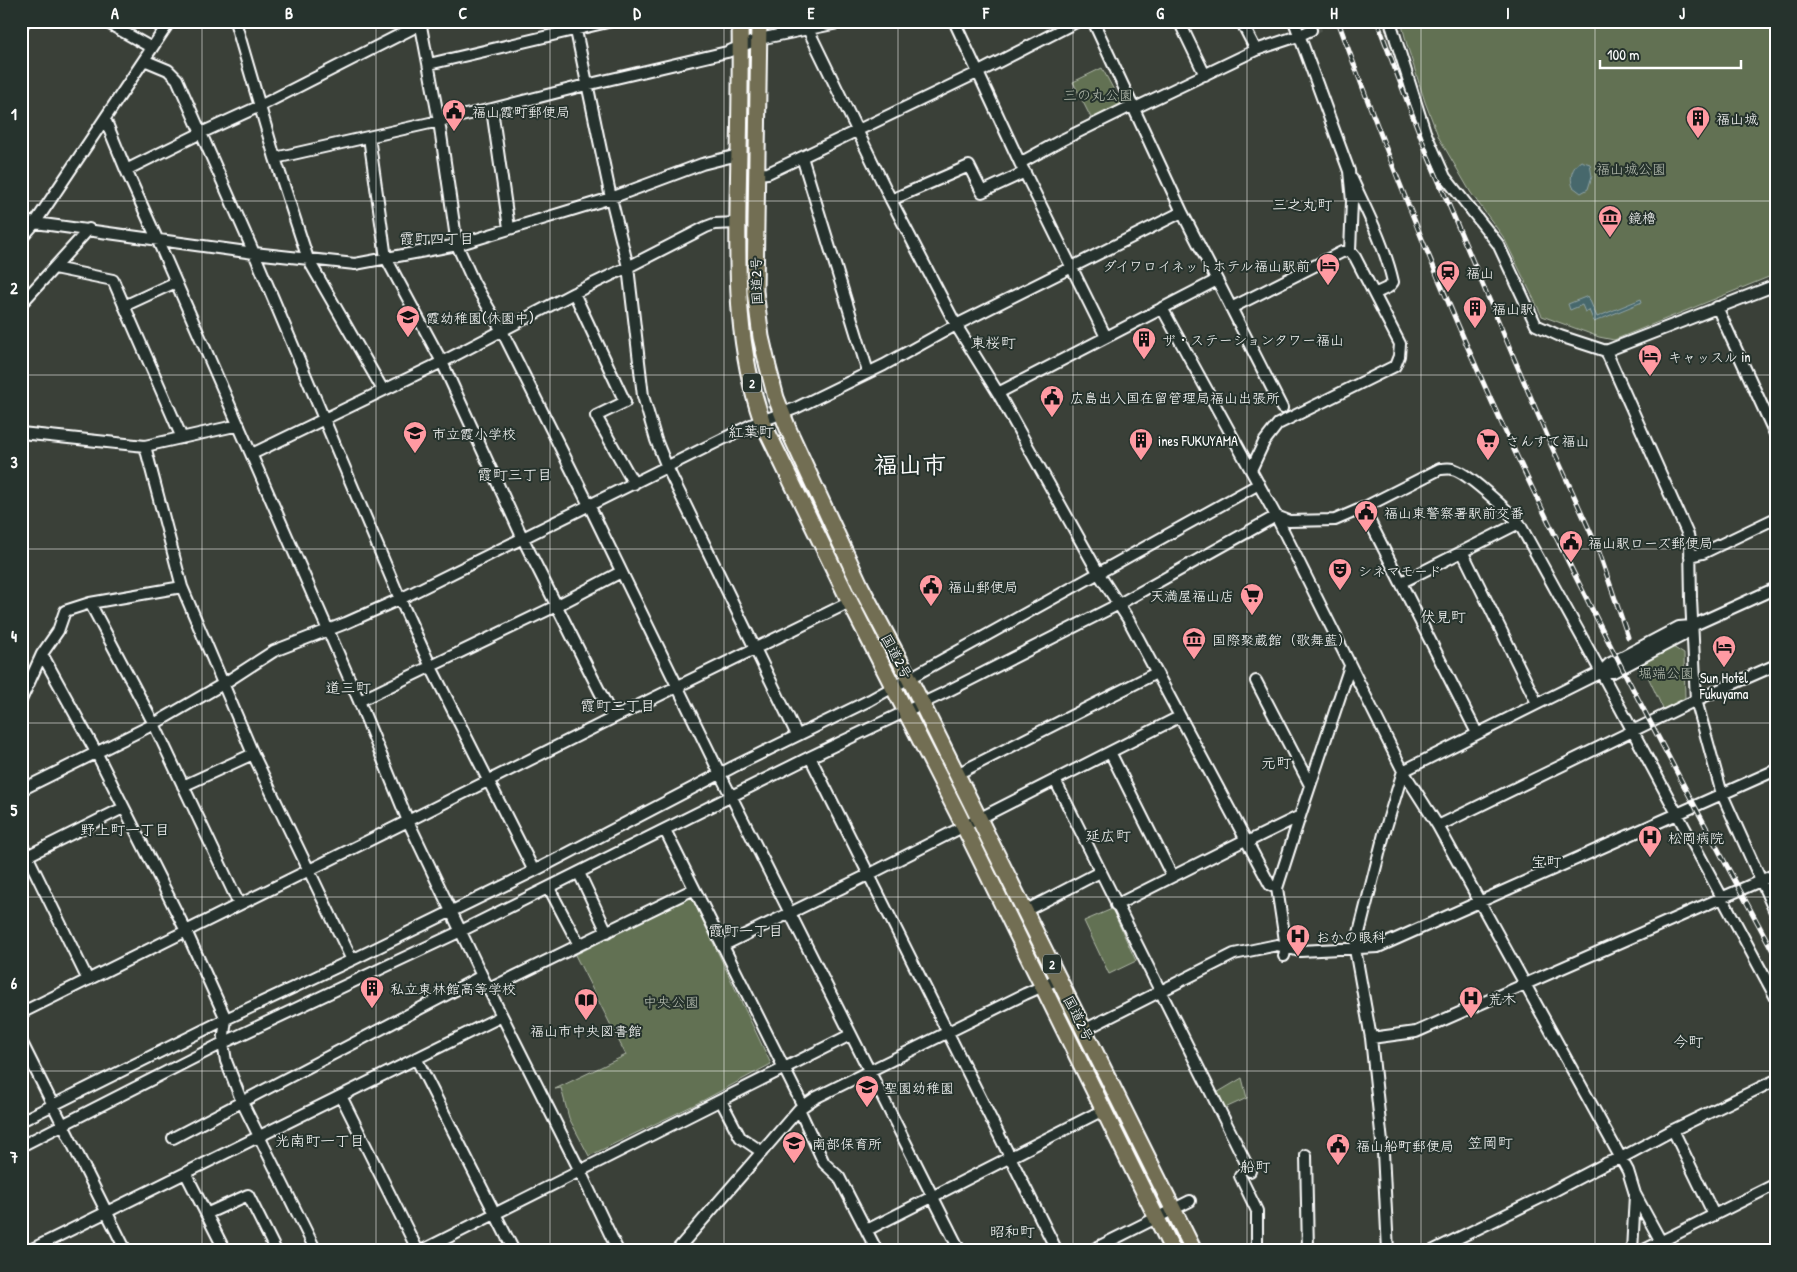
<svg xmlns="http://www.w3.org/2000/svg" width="1797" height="1272" font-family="'Patrick Hand','Klee One',sans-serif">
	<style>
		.green { fill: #627153; stroke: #b0b8a9 }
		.water { fill: #46686c; stroke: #90a4a7 }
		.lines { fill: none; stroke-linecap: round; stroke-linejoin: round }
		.minor-tunnel { stroke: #4e534c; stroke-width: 10; stroke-dasharray: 10 5; stroke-linecap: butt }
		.minor-casing { stroke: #fff; stroke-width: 14 }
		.highway-casing { stroke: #fff; stroke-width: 19 }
		.minor { stroke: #26332d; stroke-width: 10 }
		.highway { stroke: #726e52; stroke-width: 15 }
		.rail-casing { stroke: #fff; stroke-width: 5 }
		.rail { stroke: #26332d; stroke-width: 3; stroke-dasharray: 9; stroke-linecap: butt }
		.grid { fill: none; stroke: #fff; stroke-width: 1; stroke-opacity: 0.55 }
		.labels { text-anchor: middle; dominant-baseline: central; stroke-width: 4; stroke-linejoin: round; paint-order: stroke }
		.shield { fill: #26332d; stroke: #bec2c0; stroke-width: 1 }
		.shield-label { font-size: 12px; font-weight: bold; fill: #fff }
		.park-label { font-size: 14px; fill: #b8bfb2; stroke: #26332d }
		.poi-label { font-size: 14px; fill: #fff; stroke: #26332d; text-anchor: start }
		.street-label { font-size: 14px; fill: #fff; stroke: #26332d }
		.neighbourhood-label { font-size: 15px; fill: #fff; stroke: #26332d }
		.town-label { font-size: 24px; font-weight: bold; fill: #fff; stroke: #26332d }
		.neatline { fill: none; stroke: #fff; stroke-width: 2 }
		.grid-label { font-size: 16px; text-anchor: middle; font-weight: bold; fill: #fff }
	</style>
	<rect width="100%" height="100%" fill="#3a4038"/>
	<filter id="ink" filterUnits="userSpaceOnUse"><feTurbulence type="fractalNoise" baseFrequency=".02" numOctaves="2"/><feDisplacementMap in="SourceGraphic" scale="10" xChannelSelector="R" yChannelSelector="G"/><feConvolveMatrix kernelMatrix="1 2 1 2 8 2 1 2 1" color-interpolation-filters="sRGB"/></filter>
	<g filter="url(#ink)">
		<!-- green -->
		<path class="green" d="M1401 21H1776V274L1614 340 1599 337 1542 316 1504 238 1471 193 1439 138 1425 102 1407 45Z
			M1102 68 1122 105 1092 120 1073 82Z
			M1673 647 1684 654 1685 699 1663 709 1642 664Z
			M691 896 771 1064 702 1101 589 1156 569 1118 561 1088 555 1089 626 1055 575 955Z
			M1112 909 1136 961 1109 974 1084 921Z
			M1242 1078 1247 1098 1223 1109 1215 1094Z"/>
		<!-- water -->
		<path class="water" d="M1581 161 1590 164 1592 176 1588 189 1581 193 1573 187C1569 177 1572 167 1581 161Z
			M1588 296 1597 317 1641 299 1642 302 1594 322 1589 310 1585 312 1582 305 1570 310 1568 304Z"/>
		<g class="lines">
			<!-- minor-tunnel -->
			<path class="minor-tunnel" d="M1311 30 1331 21"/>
			<!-- minor casing -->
			<g class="minor-casing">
				<path id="minor" d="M104 21 152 48
					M235 21 275 158 308 259 383 390
					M420 21 439 121 457 245 474 283 502 331 589 505 720 774 960 1251
					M574 21 611 198 628 267 643 396 656 440 667 467 797 735
					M804 21 891 200 956 325 998 393 1099 574 1128 619 1270 885 1277 888
					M954 21 1020 163 1106 337
					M1179 21 1205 75
					M1241 21 1256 50
					M1390 21 1425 132 1445 177 1498 244 1536 325 1560 336 1606 351 1688 535 1690 544 1691 599 1696 700 1722 794 1776 914
					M21 27 25 21
					M144 60 168 70 177 79 254 253 400 599 431 667 534 871
					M429 64 612 21
					M492 109 509 228
					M105 119 126 170 158 241 359 701 408 821 482 976 580 1171 618 1251
					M369 137 386 258 442 362 523 539 613 718
					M802 157 868 372
					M275 158 492 109 586 85 727 52 759 39 848 21
					M1020 163 1062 140 1127 108H1135L1256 50 1298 36 1311 30
					M126 170 201 133 260 106 425 22
					M756 174 768 173 802 157 977 73 1078 21
					M1352 179C1367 212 1385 246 1393 282L1389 287 1374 294
					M891 200 969 166 982 192 1025 172
					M21 221 254 253 355 264 457 245 611 198 702 164 738 155
					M21 239 35 223 170 21
					M54 268 113 280 182 438
					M1217 280 1282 408
					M574 293 625 402 596 416 634 484
					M21 304 89 229
					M124 306 176 282
					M1717 307 1776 436
					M1162 308 1276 516 1403 771 1438 826 1628 1171 1635 1194 1666 1251
					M1231 308 1342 252 1350 251
					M1606 351 1776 285
					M998 393 1217 280 1182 212 1093 21
					M21 433 145 446 239 425
					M145 446 182 587 253 754 352 960
					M252 454 442 362 574 293 628 267 706 227 714 224 737 223
					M1251 470 1264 442 1278 424 1395 366 1399 356 1400 344 1355 257 1350 251 1352 201 1349 171 1294 21
					M1363 508 1477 733
					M1463 553 1537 703
					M1690 556 1703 553 1776 518
					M1402 582 1519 523
					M182 587 90 603 65 611 58 631 42 654 96 752 186 931 226 1019 223 1043 226 1061 242 1102 316 1251
					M90 603 154 724 239 904
					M1601 672H1613L1682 636 1692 626
					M1256 681 1310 785
					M21 700 42 654
					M359 701 556 606 621 572
					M1110 752 1172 876
					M810 757 1057 1251
					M957 774 1156 673
					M1055 780 1250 1171
					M183 786 253 754
					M21 790 154 724 223 684 274 651 346 623 400 599 751 425 796 408 884 365 956 325 1182 212
					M1438 826 1696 700 1776 665
					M665 830 803 1106
					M1247 842 1300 816 1350 666
					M21 843 88 980
					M27 856 123 808
					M579 873 607 932
					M549 888 579 945
					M1116 905 1245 840
					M1025 911 1100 872
					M722 946 868 875 1179 717
					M1284 956 1286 947 1277 888 1300 816
					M489 989 694 889
					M21 1013 408 821 613 718 850 602
					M1084 1030 1234 954 1277 945 1300 951 1378 947 1776 770
					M1371 1038 1416 1032 1776 874
					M21 1041 126 1251
					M416 1058 514 1251
					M341 1096 418 1251
					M721 1101 740 1137 762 1152
					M799 1109 824 1163 839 1177 877 1251
					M21 1121 226 1019 352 960 534 871 733 767 870 700 1259 484
					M1673 1130 1714 1215
					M173 1138 482 976
					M21 1146 223 1043 461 931 810 757 944 693 1119 604 1276 516 1289 521 1335 520 1363 508 1440 469C1444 469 1449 468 1452 469 1466 471 1508 511 1519 523L1601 672 1776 998
					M1306 1155 1308 1251
					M186 1174 225 1251
					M1240 1176 1257 1211V1251
					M206 1214 248 1195 276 1251
					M867 1230 1103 1110
					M28 1251 502 1016
					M421 1251 850 1035
					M676 1251 799 1109 815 1098 1025 994 1059 979
					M1090 1251 1190 1201
					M1388 1251 1383 1152 1371 1038 1355 949 1384 834 1403 771 1601 672 1609 664 1679 627 1692 626 1776 588
					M1432 1251 1544 1196 1607 1163 1621 1158 1673 1130 1776 1080
					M1632 1251 1635 1195
					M1642 1251 1776 1184"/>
			</g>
			<!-- highway casing -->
			<g class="highway-casing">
				<path id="highway" d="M740 21C741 82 739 143 738 204 737 280 737 348 762 421L850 602 957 812 1173 1251
					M759 21 755 291 761 337 768 367 776 398 789 431 861 587 909 678 1194 1251"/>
			</g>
			<!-- minor -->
			<use href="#minor" class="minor"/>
			<!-- highway -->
			<use href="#highway" class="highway"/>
			<!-- rail casing -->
			<g class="rail-casing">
				<path id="rail" d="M1338 21C1397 182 1461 342 1536 496 1611 652 1694 805 1776 957
					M1377 21 1428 156 1548 438 1598 549 1628 637"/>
			</g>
			<!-- rail -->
			<use href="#rail" class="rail"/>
		</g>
	</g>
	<!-- grid -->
	<path class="grid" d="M202 21V1251M376 21V1251M550 21V1251M724 21V1251M898 21V1251M1073 21V1251M1247 21V1251M1421 21V1251M1595 21V1251M21 201H1776M21 375H1776M21 549H1776M21 723H1776M21 897H1776M21 1071H1776"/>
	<!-- icons -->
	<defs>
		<g id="civic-pin" transform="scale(1.25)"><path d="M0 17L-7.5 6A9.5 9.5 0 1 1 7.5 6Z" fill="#ff9aa2" stroke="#26332d"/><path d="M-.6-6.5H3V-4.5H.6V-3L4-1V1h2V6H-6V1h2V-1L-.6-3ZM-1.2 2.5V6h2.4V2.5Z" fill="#111"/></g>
		<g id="building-pin" transform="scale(1.25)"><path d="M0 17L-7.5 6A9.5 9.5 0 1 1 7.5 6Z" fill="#ff9aa2" stroke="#26332d"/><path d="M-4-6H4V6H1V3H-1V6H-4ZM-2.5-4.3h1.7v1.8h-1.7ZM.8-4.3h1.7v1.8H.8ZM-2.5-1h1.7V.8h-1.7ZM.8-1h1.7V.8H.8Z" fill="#111"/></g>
		<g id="museum-pin" transform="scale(1.25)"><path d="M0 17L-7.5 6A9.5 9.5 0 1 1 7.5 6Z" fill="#ff9aa2" stroke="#26332d"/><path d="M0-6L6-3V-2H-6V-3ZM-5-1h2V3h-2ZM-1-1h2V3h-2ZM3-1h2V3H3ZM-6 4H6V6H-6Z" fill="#111"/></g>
		<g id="hotel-pin" transform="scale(1.25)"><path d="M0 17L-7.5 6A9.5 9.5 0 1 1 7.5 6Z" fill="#ff9aa2" stroke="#26332d"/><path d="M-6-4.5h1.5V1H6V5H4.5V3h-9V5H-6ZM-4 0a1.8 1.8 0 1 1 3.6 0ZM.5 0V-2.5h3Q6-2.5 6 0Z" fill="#111"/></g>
		<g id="station-pin" transform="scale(1.25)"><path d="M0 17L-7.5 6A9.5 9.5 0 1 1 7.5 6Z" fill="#ff9aa2" stroke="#26332d"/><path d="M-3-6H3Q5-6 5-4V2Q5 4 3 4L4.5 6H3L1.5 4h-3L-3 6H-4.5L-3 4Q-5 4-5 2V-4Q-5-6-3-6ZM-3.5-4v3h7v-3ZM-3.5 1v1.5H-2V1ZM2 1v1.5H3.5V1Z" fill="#111"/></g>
		<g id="school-pin" transform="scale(1.25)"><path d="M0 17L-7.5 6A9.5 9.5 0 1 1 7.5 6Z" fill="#ff9aa2" stroke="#26332d"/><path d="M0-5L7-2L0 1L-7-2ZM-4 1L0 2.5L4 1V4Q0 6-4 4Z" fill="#111"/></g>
		<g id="supermarket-pin" transform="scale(1.25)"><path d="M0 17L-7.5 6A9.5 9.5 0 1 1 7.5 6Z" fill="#ff9aa2" stroke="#26332d"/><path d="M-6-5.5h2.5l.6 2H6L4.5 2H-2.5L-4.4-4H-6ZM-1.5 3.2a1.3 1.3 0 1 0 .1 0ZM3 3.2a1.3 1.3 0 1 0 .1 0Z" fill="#111"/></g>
		<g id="theatre-pin" transform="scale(1.25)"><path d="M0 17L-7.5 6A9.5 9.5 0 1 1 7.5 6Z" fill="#ff9aa2" stroke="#26332d"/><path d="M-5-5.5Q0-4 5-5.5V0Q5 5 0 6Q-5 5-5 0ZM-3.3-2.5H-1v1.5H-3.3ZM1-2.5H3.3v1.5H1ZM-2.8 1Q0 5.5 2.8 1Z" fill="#111"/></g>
		<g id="hospital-pin" transform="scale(1.25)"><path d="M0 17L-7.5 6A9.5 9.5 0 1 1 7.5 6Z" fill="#ff9aa2" stroke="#26332d"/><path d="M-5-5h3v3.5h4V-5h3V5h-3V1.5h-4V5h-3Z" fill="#111"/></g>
		<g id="library-pin" transform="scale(1.25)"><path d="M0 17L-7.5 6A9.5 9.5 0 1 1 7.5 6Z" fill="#ff9aa2" stroke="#26332d"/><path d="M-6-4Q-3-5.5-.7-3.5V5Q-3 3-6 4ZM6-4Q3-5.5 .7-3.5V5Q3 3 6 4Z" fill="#111"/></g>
	</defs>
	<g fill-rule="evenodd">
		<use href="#civic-pin" x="454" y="111"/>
		<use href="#building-pin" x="1698" y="118"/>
		<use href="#museum-pin" x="1610" y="217"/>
		<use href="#hotel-pin" x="1328" y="265"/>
		<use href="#station-pin" x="1448" y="272"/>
		<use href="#building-pin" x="1475" y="308"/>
		<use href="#school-pin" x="408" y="317"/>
		<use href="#building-pin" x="1144" y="339"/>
		<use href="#hotel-pin" x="1650" y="356"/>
		<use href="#civic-pin" x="1052" y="397"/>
		<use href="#school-pin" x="415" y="433"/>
		<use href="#building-pin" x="1141" y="440"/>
		<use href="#supermarket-pin" x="1488" y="440"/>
		<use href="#civic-pin" x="1366" y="512"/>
		<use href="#civic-pin" x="1571" y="542"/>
		<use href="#theatre-pin" x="1340" y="570"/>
		<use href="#civic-pin" x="931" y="586"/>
		<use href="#supermarket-pin" x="1252" y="595"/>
		<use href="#museum-pin" x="1194" y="639"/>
		<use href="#hotel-pin" x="1724" y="647"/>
		<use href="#hospital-pin" x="1650" y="837"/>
		<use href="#hospital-pin" x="1298" y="936"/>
		<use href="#building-pin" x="372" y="988"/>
		<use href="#hospital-pin" x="1471" y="998"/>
		<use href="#library-pin" x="586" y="1000"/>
		<use href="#school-pin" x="867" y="1087"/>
		<use href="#school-pin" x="794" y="1143"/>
		<use href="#civic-pin" x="1338" y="1145"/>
	</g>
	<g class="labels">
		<!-- shield labels -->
		<g class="shield">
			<rect x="743" y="373.5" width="18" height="19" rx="4"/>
			<rect x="1043" y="954.5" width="18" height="19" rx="4"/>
		</g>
		<g class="shield-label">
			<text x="752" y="383">2</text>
			<text x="1052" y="964">2</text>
		</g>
		<!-- park labels -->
		<g class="park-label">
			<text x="1098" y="94">三の丸公園</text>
			<text x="1631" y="168">福山城公園</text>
			<text x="1666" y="672">堀端公園</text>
			<text x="671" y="1001">中央公園</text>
		</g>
		<!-- poi labels -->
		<g class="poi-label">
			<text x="472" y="111">福山霞町郵便局</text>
			<text x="1716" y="118">福山城</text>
			<text x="1628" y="217">鏡櫓</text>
			<text x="1310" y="265" text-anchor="end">ダイワロイネットホテル福山駅前</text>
			<text x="1466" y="272">福山</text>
			<text x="1492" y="308">福山駅</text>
			<text x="426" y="317">霞幼稚園(休園中)</text>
			<text x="1162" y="339">ザ・ステーションタワー福山</text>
			<text x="1668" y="356">キャッスル in</text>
			<text x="1070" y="397">広島出入国在留管理局福山出張所</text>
			<text x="432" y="433">市立霞小学校</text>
			<text x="1158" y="440">ines FUKUYAMA</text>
			<text x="1506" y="440">さんすて福山</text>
			<text x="1384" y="512">福山東警察署駅前交番</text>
			<text x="1588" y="542">福山駅ローズ郵便局</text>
			<text x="1358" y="570">シネマモード</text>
			<text x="948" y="586">福山郵便局</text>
			<text x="1234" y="595" text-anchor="end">天満屋福山店</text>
			<text x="1212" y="639">国際聚蔵館（歌舞藍）</text>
			<text x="1724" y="677" text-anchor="middle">Sun Hotel<tspan x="1724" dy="16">Fukuyama</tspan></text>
			<text x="1668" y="837">松岡病院</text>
			<text x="1316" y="936">おかの眼科</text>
			<text x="390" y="988">私立東林館高等学校</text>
			<text x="1488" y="998">荒木</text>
			<text x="586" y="1030" text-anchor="middle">福山市中央図書館</text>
			<text x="884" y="1087">聖園幼稚園</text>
			<text x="812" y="1143">南部保育所</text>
			<text x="1356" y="1145">福山船町郵便局</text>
		</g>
		<!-- street labels -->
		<g class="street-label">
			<text transform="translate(756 281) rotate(-92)">国道2号</text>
			<text transform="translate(897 656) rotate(62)">国道2号</text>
			<text transform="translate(1079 1018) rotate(63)">国道2号</text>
		</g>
		<!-- neighbourhood labels -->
		<g class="neighbourhood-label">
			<text x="1302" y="204">三之丸町</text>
			<text x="437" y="238">霞町四丁目</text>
			<text x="993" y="342">東桜町</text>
			<text x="751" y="431">紅葉町</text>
			<text x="515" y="474">霞町三丁目</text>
			<text x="1443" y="616">伏見町</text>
			<text x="348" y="687">道三町</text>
			<text x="618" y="705">霞町二丁目</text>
			<text x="1276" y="762">元町</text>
			<text x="125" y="829">野上町一丁目</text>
			<text x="1108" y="835">延広町</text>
			<text x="1546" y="861">宝町</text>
			<text x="746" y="930">霞町一丁目</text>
			<text x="1688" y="1041">今町</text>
			<text x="320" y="1140">光南町一丁目</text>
			<text x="1490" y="1142">笠岡町</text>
			<text x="1255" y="1166">船町</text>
			<text x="1012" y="1231">昭和町</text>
		</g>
		<!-- town labels -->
		<g class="town-label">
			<text x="910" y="464">福山市</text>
		</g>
	</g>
	<!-- margin -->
	<rect width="1797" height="1272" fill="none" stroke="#26332d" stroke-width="55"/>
	<!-- scale -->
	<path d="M1600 60v8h141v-8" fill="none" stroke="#ffffff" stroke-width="2.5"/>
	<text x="1607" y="60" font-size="15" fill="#ffffff" stroke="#26332d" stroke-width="4" paint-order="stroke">100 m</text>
	<rect x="28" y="28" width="1742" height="1216" class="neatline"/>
	<g class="grid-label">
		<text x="115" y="19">A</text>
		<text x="289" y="19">B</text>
		<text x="463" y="19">C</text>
		<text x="637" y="19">D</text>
		<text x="811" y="19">E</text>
		<text x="986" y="19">F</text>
		<text x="1160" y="19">G</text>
		<text x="1334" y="19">H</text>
		<text x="1508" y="19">I</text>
		<text x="1682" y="19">J</text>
		<text x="14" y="120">1</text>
		<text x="14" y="294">2</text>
		<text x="14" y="468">3</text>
		<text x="14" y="642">4</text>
		<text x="14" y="816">5</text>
		<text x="14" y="989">6</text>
		<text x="14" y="1163">7</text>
	</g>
</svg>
